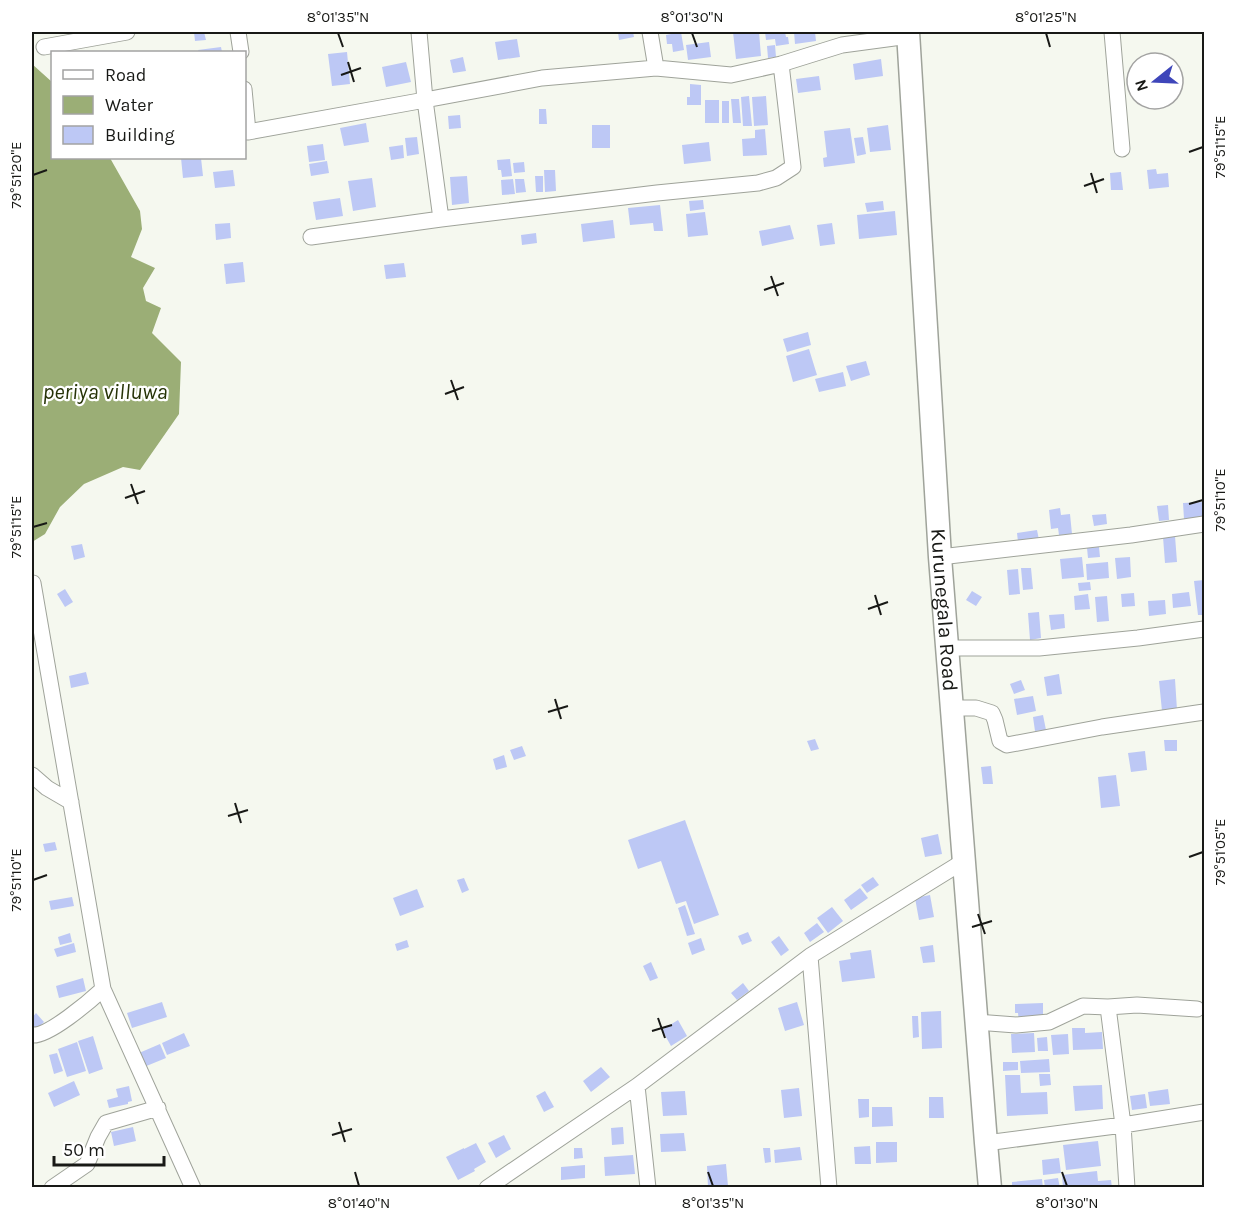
<svg xmlns="http://www.w3.org/2000/svg" width="1236" height="1219" font-family="Karla,sans-serif">
	<style>
		.water { fill: #9bae76 }
		.building { fill: #bdc8f5 }
		.lines { fill: none; stroke-linecap: round; stroke-linejoin: round }
		.minor-casing { stroke: #9fa39a; stroke-width: 17 }
		.highway-casing { stroke: #9fa39a; stroke-width: 25 }
		.minor { stroke: #fff; stroke-width: 15 }
		.highway { stroke: #fff; stroke-width: 22 }
		.ticks { fill: none; stroke: #181916; stroke-width: 2 }
		.labels { text-anchor: middle; dominant-baseline: central; stroke-width: 4.5; stroke-linejoin: round; paint-order: stroke }
		.street-label { font-size: 21px; fill: #181916; stroke: #fff }
		.water-label { font-size: 22px; font-style: italic; fill: #263307; stroke: #fff }
		.neatline { fill: none; stroke: #181916; stroke-width: 2 }
		.ticks-label { font-size: 15px; text-anchor: middle; fill: #181916 }
	</style>
	<rect width="100%" height="100%" fill="#f5f8ef"/>
	<!-- water -->
	<path class="water" d="M32 64 52 82V158H110L140 211 142 229 131 257 155 268 143 288 146 301 161 308 152 333 181 362 179 414 140 470 123 467 84 484 60 507 45 534 32 542Z"/>
	<!-- building -->
	<path class="building" d="M194 32H204L206 40 195 41Z
		M618 32H633L634 37 619 40Z
		M681 32 684 50 673 52 672 44H667L666 35Z
		M733 32H759L761 56 736 59Z
		M765 32H785L786 37H788L789 44 776 46 775 39 766 40Z
		M794 32H815L816 41 795 44Z
		M517 39 520 57 498 60 495 42Z
		M709 42 711 57 688 60 686 45Z
		M775 45 776 57 768 58 767 46Z
		M221 47 222 52H199L198 50Z
		M347 52 350 84 332 86 328 54Z
		M463 57 466 71 453 73 450 60Z
		M881 59 883 76 855 80 853 64Z
		M406 62 411 82 386 87 382 67Z
		M819 76 821 90 798 93 796 79Z
		M690 84 701 85V105H687V97H690Z
		M749 96 752 126H743L741 97Z
		M766 96 768 125 754 126 752 97Z
		M731 99H739L741 123H733Z
		M705 100H719V123H705Z
		M722 101H729V123H722Z
		M539 109H546L547 124H539Z
		M460 115 461 128 449 129 448 116Z
		M366 123 369 142 344 146 340 128Z
		M592 125H610V148H592Z
		M888 125 891 150 870 152 867 128Z
		M850 128 855 163 824 167 823 158 827 157 824 131Z
		M765 129 767 155 743 156 742 139 755 138V130Z
		M417 137 419 154 407 156 405 138Z
		M863 137 866 154 857 156 854 138Z
		M709 142 711 161 684 164 682 145Z
		M323 144 325 160 309 162 307 146Z
		M403 145 404 158 391 160 389 147Z
		M181 158H201L203 176 183 178Z
		M510 159 512 176 502 177 501 170H498L497 160Z
		M327 161 329 173 311 176 309 164Z
		M524 162 525 172 514 173 513 163Z
		M1156 169 1157 174 1168 173 1169 187 1149 189 1147 170Z
		M233 170 235 186 215 188 213 172Z
		M544 170H555L556 191 545 192Z
		M1121 172 1123 190H1111L1110 173Z
		M467 176 469 203 452 205 450 177Z
		M535 176H543V192H536Z
		M372 178 376 207 353 211 348 181Z
		M513 179 515 194 502 195 501 180Z
		M515 179H524L526 192 516 193Z
		M340 198 343 216 316 220 313 202Z
		M703 200 704 209 690 211 689 201Z
		M883 201 884 210 867 212 865 203Z
		M660 205 663 231H654L653 223 630 225 628 208Z
		M895 211 897 235 859 239 857 215Z
		M705 212 708 235 688 237 686 214Z
		M613 220 615 238 583 242 581 224Z
		M230 223 231 238 216 240 215 224Z
		M832 223 835 244 820 246 817 225Z
		M790 225 794 239 762 246 759 231Z
		M536 233 537 243 522 245 521 235Z
		M243 262 245 282 226 284 224 264Z
		M404 263 406 277 386 279 384 265Z
		M808 332 811 345 787 352 783 339Z
		M809 349 817 375 793 382 786 356Z
		M866 361 870 375 851 381 846 366Z
		M843 372 846 386 819 392 815 379Z
		M1204 502V518L1184 519 1183 503Z
		M1168 505 1169 520 1159 521 1157 506Z
		M1060 508 1061 515 1070 514 1072 534 1059 535 1058 528 1051 529 1049 510Z
		M1106 514 1107 524 1094 526 1092 515Z
		M1037 530 1039 540 1018 542 1017 533Z
		M1175 536 1177 562 1165 563 1163 537Z
		M82 544 85 557 74 560 71 546Z
		M1099 547 1100 557 1088 558 1087 548Z
		M1082 557 1084 577 1062 579 1060 559Z
		M1130 557 1131 577 1117 579 1115 558Z
		M1108 562 1109 578 1087 580 1086 564Z
		M1021 568H1031L1033 589 1023 590Z
		M1018 569 1020 594 1009 595 1007 570Z
		M1204 580V615H1198L1194 581Z
		M1090 582 1091 590 1079 591 1078 583Z
		M65 589 73 602 65 607 57 594Z
		M972 591 982 597 976 606 966 600Z
		M1189 592 1191 606 1173 608 1172 594Z
		M1134 593 1135 606 1122 607 1121 594Z
		M1088 594 1090 609 1075 610 1074 596Z
		M1107 596 1109 621 1097 622 1095 597Z
		M1165 600 1166 614 1149 616 1148 601Z
		M1039 612 1041 638 1030 640 1028 613Z
		M1064 614 1065 628 1051 630 1049 615Z
		M86 672 89 684 71 688 69 676Z
		M1059 674 1062 694 1047 696 1044 677Z
		M1175 679 1177 710 1162 711 1159 681Z
		M1021 680 1025 690 1014 694 1010 684Z
		M1033 696 1036 711 1017 715 1014 699Z
		M1043 715 1046 730 1035 731 1033 717Z
		M815 739 819 749 811 751 807 741Z
		M1164 740H1177V751H1165Z
		M522 746 526 756 514 760 510 750Z
		M1145 751 1147 770 1131 772 1128 753Z
		M504 755 507 767 496 770 493 759Z
		M991 766 993 784H983L981 767Z
		M1116 775 1120 806 1101 808 1098 777Z
		M685 820 719 915 694 924 686 901 676 904 661 861 638 869 628 840Z
		M938 834 942 854 925 857 921 838Z
		M55 842 57 850 45 852 43 844Z
		M873 877 879 885 867 893 861 885Z
		M464 878 469 890 462 893 457 880Z
		M860 888 868 898 851 910 844 900Z
		M417 889 424 907 400 916 393 898Z
		M930 895 934 917 919 920 915 898Z
		M72 897 74 906 51 910 49 901Z
		M685 905 695 934 687 936 678 908Z
		M832 907 843 921 828 933 817 918Z
		M817 923 824 932 810 942 804 933Z
		M748 932 752 941 742 945 738 936Z
		M70 933 72 942 60 945 58 937Z
		M779 936 789 950 781 956 771 942Z
		M701 938 705 950 692 955 688 943Z
		M407 940 409 947 397 951 395 944Z
		M74 943 76 952 57 957 54 949Z
		M933 945 935 962 923 963 920 947Z
		M871 950 875 978 842 982 839 961 851 959 850 953Z
		M651 962 658 978 650 981 643 966Z
		M83 978 86 991 59 998 56 986Z
		M743 983 749 991 737 1000 731 993Z
		M162 1002 167 1017 132 1028 127 1013Z
		M797 1002 804 1025 785 1031 778 1008Z
		M1043 1003V1020L1019 1022 1018 1013H1015V1004Z
		M941 1011 942 1048 922 1049 921 1012Z
		M36 1013 44 1022 32 1034V1018Z
		M912 1016H918L919 1037 913 1038Z
		M678 1020 687 1036 671 1046 662 1030Z
		M1072 1028H1085V1033L1102 1032 1103 1049 1073 1050Z
		M184 1033 190 1046 167 1055 162 1043Z
		M1034 1033 1035 1052 1012 1053 1011 1034Z
		M1068 1034 1069 1054 1053 1055 1051 1035Z
		M93 1036 103 1069 89 1074 78 1041Z
		M1047 1037 1048 1051H1038L1037 1038Z
		M77 1042 86 1071 67 1077 58 1049Z
		M160 1044 166 1058 144 1067 139 1053Z
		M57 1053 63 1071 54 1074 49 1055Z
		M1049 1059 1050 1072 1021 1073 1020 1061Z
		M1003 1062H1018V1070L1003 1071Z
		M601 1067 610 1077 591 1092 583 1081Z
		M1039 1074H1050L1051 1085 1040 1086Z
		M1005 1075H1020L1021 1093 1047 1092 1048 1114 1007 1116Z
		M74 1081 80 1095 54 1107 48 1093Z
		M1102 1085 1103 1109 1075 1111 1073 1086Z
		M129 1086 132 1101 128 1102V1104L109 1108 107 1100 118 1097 116 1089Z
		M799 1088 802 1116 784 1118 781 1090Z
		M1168 1089 1170 1104 1150 1106 1148 1092Z
		M545 1091 554 1107 544 1112 536 1096Z
		M685 1091 687 1115 663 1116 661 1092Z
		M1145 1094 1147 1108 1132 1110 1130 1096Z
		M929 1097H943L944 1118H929Z
		M858 1099H869V1117L859 1118Z
		M872 1107H892L893 1126 872 1127Z
		M133 1127 136 1141 114 1146 111 1132Z
		M623 1127 624 1144 612 1145 611 1128Z
		M684 1133 686 1151 661 1152 660 1134Z
		M504 1135 511 1149 496 1158 488 1143Z
		M1098 1141 1101 1166 1066 1170 1063 1145Z
		M876 1142H897V1162L876 1163Z
		M476 1143 486 1162 474 1169 475 1171 458 1180 446 1157 464 1148V1149Z
		M870 1146 871 1164H855L854 1147Z
		M800 1147 802 1160 775 1163 774 1150Z
		M574 1148H582L583 1158 574 1159Z
		M763 1148H770L771 1162 765 1163Z
		M633 1155 635 1174 605 1176 604 1157Z
		M1059 1158 1061 1173 1043 1175 1042 1160Z
		M726 1164 728 1186 708 1187 707 1166Z
		M585 1165V1178L561 1180V1167Z
		M1097 1171 1098 1181 1111 1180 1112 1188H1063L1062 1175Z
		M1058 1178 1060 1188H1045L1044 1180Z
		M1042 1179 1043 1188H1012V1182Z"/>
	<g class="lines">
		<!-- minor casing -->
		<g class="minor-casing">
			<path id="minor" d="M238 32 241 52
				M650 32 656 68 731 75 781 64 842 45 909 36
				M1112 32 1122 149
				M44 47 127 32
				M244 89 248 132H244
				M248 132 425 100 419 32
				M441 219 425 100 542 78 656 68
				M311 237 441 219 657 193 758 183 776 178 793 167 781 64
				M940 557 1131 535 1204 524
				M33 583 103 989 193 1188
				M947 648H1039L1138 638 1204 629
				M952 708H976L992 713 995 720 1000 741 1007 745 1102 727 1204 712
				M32 775 47 788 71 802
				M810 956 829 1188
				M1108 1007 1123 1125 1127 1188
				M976 1022 1016 1025 1049 1022 1083 1006 1108 1007 1137 1005 1197 1009
				M32 1035C48 1037 90 1001 103 989
				M637 1086 648 1188
				M986 1143 1123 1125 1204 1112
				M52 1188 87 1164 98 1137 106 1123 158 1108
				M487 1188 637 1086 810 956 964 861"/>
		</g>
		<!-- highway casing -->
		<g class="highway-casing">
			<g id="highway">
				<path id="s1" d="M908 32 940 557 986 1143 990 1188"/>
			</g>
		</g>
		<!-- minor -->
		<use href="#minor" class="minor"/>
		<!-- highway -->
		<use href="#highway" class="highway"/>
	</g>
	<!-- ticks -->
	<path class="ticks" d="M338 33 343 47M692 33 697 47M1046 33 1050 47M348 62 354 82M341 75 361 68M1189 152 1203 147M1091 173 1097 193M33 175 47 170M1084 186 1104 179M771 276 778 296M764 290 784 283M451 380 458 400M445 394 464 387M131 484 138 504M125 498 145 491M1189 504 1203 500M33 527 47 523M875 595 881 615M868 609 888 602M555 699 561 719M548 712 568 706M235 803 241 823M228 816 248 810M1189 857 1203 852M33 880 47 875M978 914 985 934M972 927 992 921M658 1018 665 1038M652 1031 672 1025M339 1122 345 1142M332 1135 352 1129M355 1172 359 1186M708 1172 713 1186M1062 1172 1067 1186"/>
	<g class="labels">
		<!-- street labels -->
		<g class="street-label">
			<text stroke="none"><textPath href="#s1" startOffset="579">Kurunegala Road</textPath></text>
		</g>
		<!-- water labels -->
		<g class="water-label">
			<text x="105" y="392">periya villuwa</text>
		</g>
	</g>
	<!-- border -->
	<rect width="1236" height="1219" fill="none" stroke="#ffffff" stroke-width="66"/>
	<!-- legend -->
	<rect x="51" y="51" width="195" height="108" fill="#ffffff" stroke="#a3a3a2" stroke-width="1.5"/>
	<rect x="63" y="70" width="30" height="9" fill="#ffffff" stroke="#a3a3a2" stroke-width="1.5"/>
	<text x="105" y="81" font-size="18" fill="#181916">Road</text>
	<rect x="63" y="96" width="30" height="18" fill="#9bae76" stroke="#a3a3a2" stroke-width="1.5"/>
	<text x="105" y="111" font-size="18" fill="#181916">Water</text>
	<rect x="63" y="126" width="30" height="18" fill="#bdc8f5" stroke="#a3a3a2" stroke-width="1.5"/>
	<text x="105" y="141" font-size="18" fill="#181916">Building</text>
	<!-- north arrow -->
	<g transform="translate(1155 81) rotate(252)"><circle r="28" fill="#ffffff" stroke="#a3a3a2" stroke-width="1.5"/>
	<path d="M0-4.5L10 22L0 15L-10 22Z" fill="#3e46ba"/>
	<text y="-9" font-size="16" font-weight="bold" text-anchor="middle" fill="#181916">N</text>
	</g>
	<!-- scale -->
	<path d="M54 1156v9h110v-9" fill="none" stroke="#181916" stroke-width="3"/>
	<text x="63" y="1156" font-size="18" fill="#181916" stroke="#ffffff" stroke-width="4.5" paint-order="stroke">50 m</text>
	<rect x="33" y="33" width="1170" height="1153" class="neatline"/>
	<g class="ticks-label">
		<text x="338" y="22">8°01'35"N</text>
		<text x="692" y="22">8°01'30"N</text>
		<text x="1046" y="22">8°01'25"N</text>
		<text transform="translate(1220 147) rotate(-90)" y="5">79°51'15"E</text>
		<text transform="translate(16 175) rotate(-90)" y="5">79°51'20"E</text>
		<text transform="translate(1220 500) rotate(-90)" y="5">79°51'10"E</text>
		<text transform="translate(16 527) rotate(-90)" y="5">79°51'15"E</text>
		<text transform="translate(1220 852) rotate(-90)" y="5">79°51'05"E</text>
		<text transform="translate(16 880) rotate(-90)" y="5">79°51'10"E</text>
		<text x="359" y="1208">8°01'40"N</text>
		<text x="713" y="1208">8°01'35"N</text>
		<text x="1067" y="1208">8°01'30"N</text>
	</g>
</svg>
